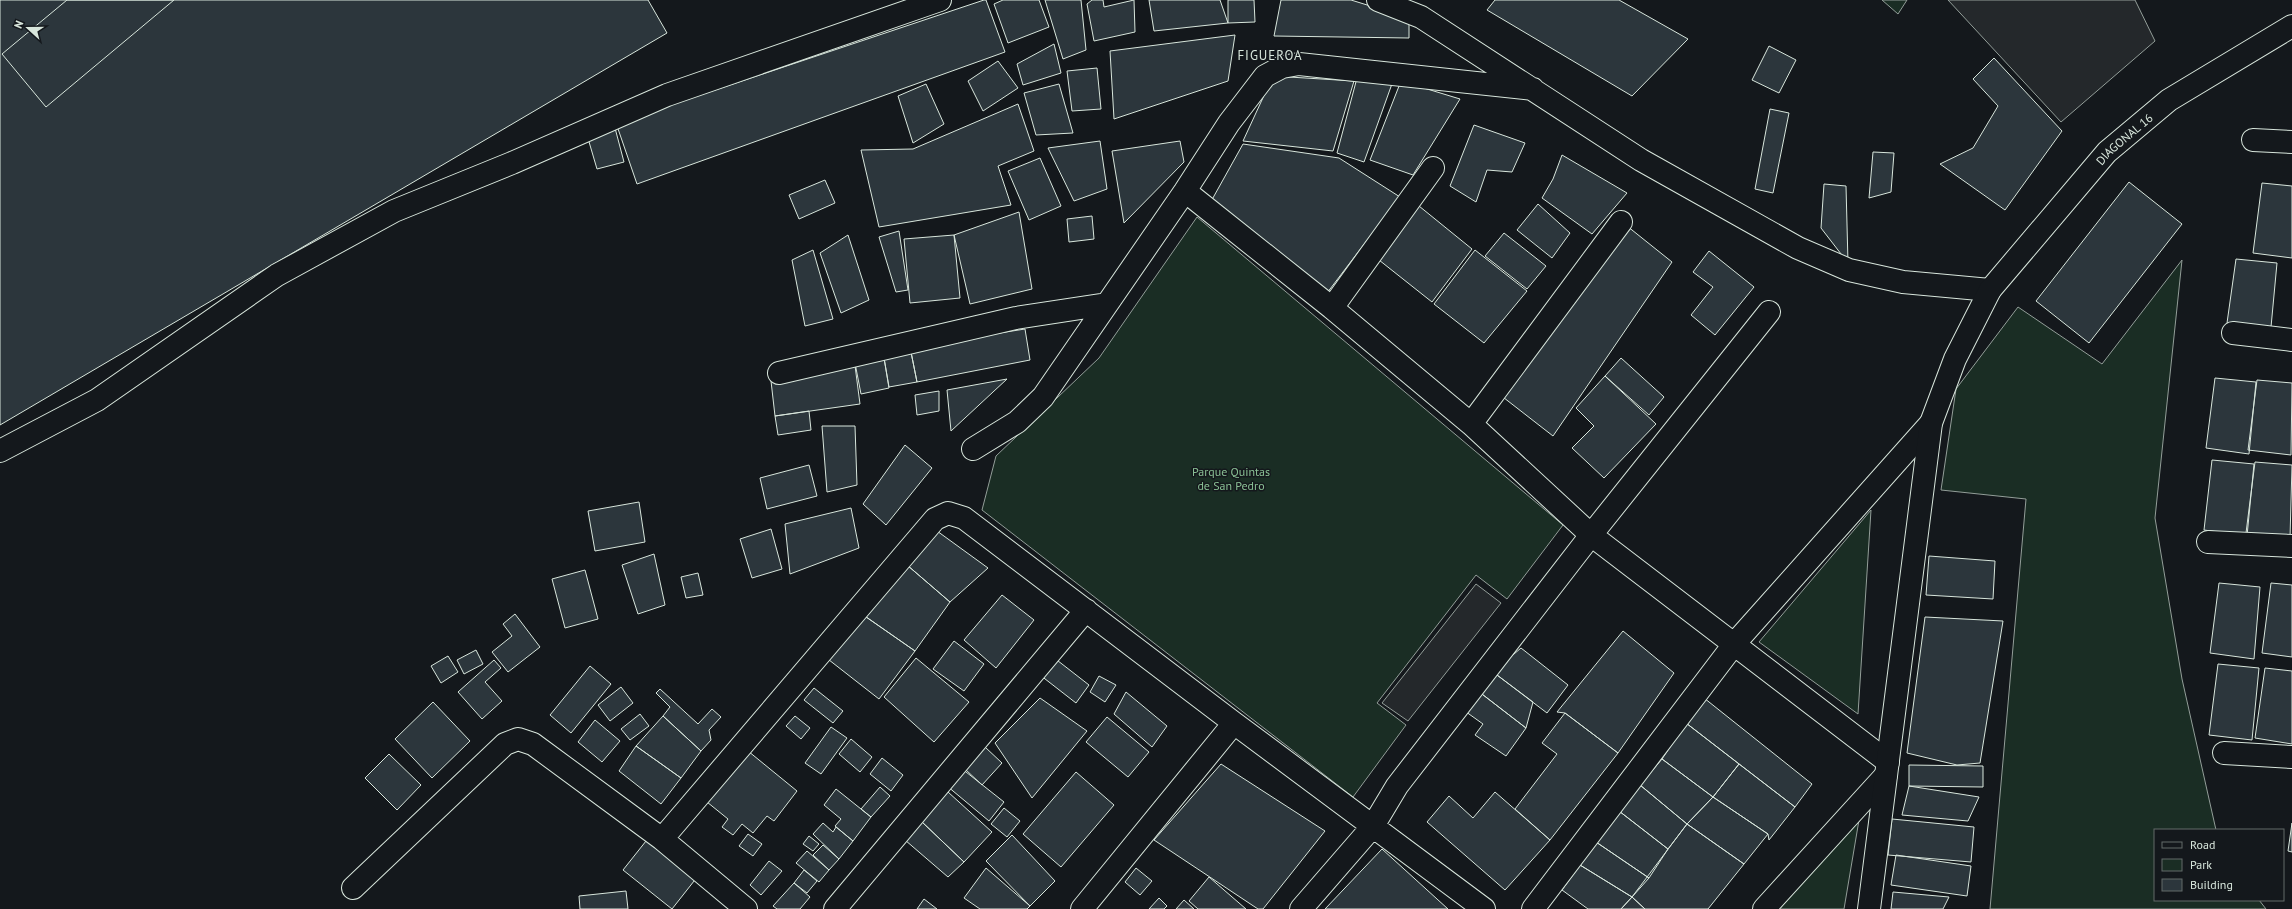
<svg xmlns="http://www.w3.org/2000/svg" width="2292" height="909" font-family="'PT Sans',sans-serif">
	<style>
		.green { fill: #1a2d24; stroke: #939e99 }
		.parking { fill: #24282b; stroke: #939e99 }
		.building { fill: #2c363c; stroke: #d8e6dc }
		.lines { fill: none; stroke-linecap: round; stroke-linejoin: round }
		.minor-casing { stroke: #d8e6dc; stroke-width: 24 }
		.tertiary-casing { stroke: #d8e6dc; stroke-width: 24 }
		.minor { stroke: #14181c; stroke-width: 22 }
		.tertiary { stroke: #14181c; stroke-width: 22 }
		.labels { text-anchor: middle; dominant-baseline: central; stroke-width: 3; stroke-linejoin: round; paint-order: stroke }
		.street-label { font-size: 12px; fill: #d8e6dc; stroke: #14181c }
		.park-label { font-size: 12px; fill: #8ac095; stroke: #14181c }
		.neighbourhood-label { font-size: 13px; letter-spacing: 1px; fill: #d8e6dc; stroke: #14181c }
	</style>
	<rect width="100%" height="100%" fill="#14181c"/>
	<path class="green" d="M1882,0H1907L1898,14Z
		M1197,217L1563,525L1507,599L1476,575L1377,703L1406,725L1353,797L982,510L996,456L1099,358Z
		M2182,260L2155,518L2182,679L2216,830H2155V900H2259L2266,909H1990L2026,499L1941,490L1956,389L2018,307L2102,364Z
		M1871,510L1858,714L1759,642Z
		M1859,820L1844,909H1779Z"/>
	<path class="parking" d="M1948,0H2135L2155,41L2061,122Z
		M1476,584L1501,603L1408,721L1382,703Z"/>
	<path class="building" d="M0,0H648L667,33L0,425Z
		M67,0H174L46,107L2,54Z
		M984,0H986L1005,52L637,184L616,123Z
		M1003,0H1039L1049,27L1008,43L994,4Z
		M1045,0H1081L1086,50L1063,59Z
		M1092,0H1103L1104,7L1134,0L1135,32L1094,41L1087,4Z
		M1149,0H1220L1228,23L1154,31Z
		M1228,0H1254L1255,22L1228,23Z
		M1281,0H1351L1409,18V38L1274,36Z
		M1495,0H1619L1688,39L1632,96L1487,10Z
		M1235,35L1228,81L1114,119L1110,51Z
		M1054,44L1061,73L1023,85L1017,64Z
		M1769,46L1796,60L1779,93L1752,80Z
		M1994,58L2062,131L2005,210L1940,164L1973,148L1998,106L1973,79Z
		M998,61L1018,88L983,111L968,81Z
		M1097,68L1101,109L1072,111L1067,71Z
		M1273,76L1354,81L1333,151L1243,141Z
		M1357,78L1393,81L1364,162L1337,153Z
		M1401,81L1460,99L1413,175L1370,160Z
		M926,84L944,124L913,143L898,96Z
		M1059,84L1073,133L1036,135L1024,93Z
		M1018,104L1034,151L998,166L1011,205L879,227L861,150L913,149Z
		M1770,109L1789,113L1773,193L1755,189Z
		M1474,125L1525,143L1512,172L1487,170L1476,202L1450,186Z
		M615,128L624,162L597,169L587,135Z
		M1100,141L1107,189L1074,201L1048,148Z
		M1180,141L1184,162L1124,223L1112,151Z
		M1243,144L1339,158L1400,197L1327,293L1209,205Z
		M1873,152L1894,153L1891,192L1869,198Z
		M1562,155L1627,193L1592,234L1542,198L1553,179Z
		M1040,158L1061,206L1029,220L1008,171Z
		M825,180L835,203L799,219L789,195Z
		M2129,182L2182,224L2089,343L2036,301Z
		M2262,183L2292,186V258L2253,253Z
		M1824,184L1846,186L1848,263L1821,228Z
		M1538,204L1570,233L1552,258L1517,230Z
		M1419,206L1472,249L1432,302L1379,260Z
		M1019,212L1032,289L970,304L954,235Z
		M1092,216L1094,239L1069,242L1067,219Z
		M1627,226L1672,262L1553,436L1499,394Z
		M899,231L908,290L896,292L879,237Z
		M1504,233L1546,266L1527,289L1485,256Z
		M848,235L869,300L841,313L820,253Z
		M954,235L960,298L910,303L904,239Z
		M813,250L833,319L805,326L792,260Z
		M1475,250L1527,291L1484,343L1434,304Z
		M1709,251L1754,287L1715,335L1691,315L1713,287L1693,272Z
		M2236,259L2277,263L2271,327L2227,323Z
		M1025,329L1030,360L917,382L910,347Z
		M910,347L917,382L889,387L883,352Z
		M883,352L889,388L861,394L854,358Z
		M854,358L860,404L775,416L771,381Z
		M1621,358L1664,397L1649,415L1605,376Z
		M1605,376L1656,424L1604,478L1572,448L1594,426L1576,408Z
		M2215,378L2256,382L2249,454L2206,448Z
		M1007,379L951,431L947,390Z
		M2257,380L2292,383L2291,455L2248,450Z
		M939,391V411L917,415L915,395Z
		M809,411L811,430L778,435L775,416Z
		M822,426H855L857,485L827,492Z
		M905,445L932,468L886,525L863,504Z
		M2212,460L2254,464L2247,536L2204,530Z
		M2255,462L2292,465L2290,538L2246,533Z
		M809,465L817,496L767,509L760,478Z
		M639,502L645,542L595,551L588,511Z
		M851,508L859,548L790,574L785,524Z
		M771,529L782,569L752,578L740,539Z
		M937,531L988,568L950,602L907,565Z
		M654,554L665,605L638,614L622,565Z
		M1929,556L1995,561L1993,599L1926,595Z
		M907,565L950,602L915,651L866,617Z
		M585,570L598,619L565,628L552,579Z
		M698,573L703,595L686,598L681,577Z
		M2219,583L2260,587L2254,659L2210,653Z
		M2271,583L2292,585V657L2262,653Z
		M1002,595L1034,620L996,668L964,640Z
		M515,614L540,647L508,672L492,652L512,636L503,624Z
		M862,614L915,651L879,699L824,656Z
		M1925,617L2003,621L1980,763L1957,765L1907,753Z
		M1623,631L1674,673L1618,753L1565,713L1557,712Z
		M954,641L984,664L964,691L933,669Z
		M1521,648L1568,685L1547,713L1493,672Z
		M476,650L483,664L464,674L457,660Z
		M448,656L458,672L441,683L431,666Z
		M1053,657L1089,685L1076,703L1040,675Z
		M916,658L969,702L934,742L884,697Z
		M494,660L501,668L485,682L502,701L482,719L458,692Z
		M2218,664L2259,668L2252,740L2209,735Z
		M590,666L611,684L571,733L550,715Z
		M2265,668L2292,671V744L2255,738Z
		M1493,672L1533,702L1526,728L1478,691Z
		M1099,676L1116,685L1105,702L1090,692Z
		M621,687L633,703L610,721L598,705Z
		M814,688L843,711L833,723L804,700Z
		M660,689L698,724L712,709L721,717L709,730L711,740L701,751L663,716L670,707L656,693Z
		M1478,691L1526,728L1506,756L1475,735L1483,724L1462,709Z
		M1126,692L1167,726L1152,747L1114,714Z
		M1040,698L1087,731L1032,798L995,743Z
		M1704,698L1812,784L1795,807L1686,723Z
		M433,702L470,741L432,778L395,739Z
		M1565,713L1618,753L1550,840L1515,809L1557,754L1542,743Z
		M640,714L649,726L630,740L621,729Z
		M663,716L701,751L681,778L636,746Z
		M795,716L810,728L801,739L786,726Z
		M1107,717L1149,752L1128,777L1086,742Z
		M595,720L620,741L602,762L578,742Z
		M1686,723L1739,764L1713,797L1662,759Z
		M831,727L847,738L821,774L805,763Z
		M851,739L872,757L860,772L839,754Z
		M636,746L681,778L661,804L619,771Z
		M985,747L1002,763L982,785L965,769Z
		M748,751L797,791L774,821L767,816L753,833L742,824L733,835L722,827L728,819L707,802Z
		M389,754L421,785L397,810L365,778Z
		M882,758L903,775L891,791L870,774Z
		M1662,759L1713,797L1687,824L1640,785Z
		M1221,764L1325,831L1263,909H1258L1154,840Z
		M1739,764L1795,807L1769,840L1768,834L1713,797Z
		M1909,765L1983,766V787L1909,786Z
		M961,768L1004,802L989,821L947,786Z
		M1076,772L1114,805L1061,867L1023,834Z
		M1640,785L1687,824L1668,849L1619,811Z
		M1909,786L1979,797L1968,821L1902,815Z
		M880,787L890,796L871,817L861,809Z
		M836,789L871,817L853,841L835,826L841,819L824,805Z
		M948,792L992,832L964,862L921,821Z
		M1495,792L1550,840L1505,890L1427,822L1449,796L1473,818Z
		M1713,797L1768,834L1744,864L1687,824Z
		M1004,808L1020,821L1007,837L991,824Z
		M1619,811L1668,849L1649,878L1596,842Z
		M1892,819L1974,827L1971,862L1888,855Z
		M921,821L964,862L948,877L905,840Z
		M823,823L833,832L836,827L853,841L839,859L813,834Z
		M2292,823V852L2288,851Z
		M1687,824L1744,864L1708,909H1645L1632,897Z
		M748,834L762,844L753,856L739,846Z
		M1012,835L1055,881L1030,906L986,861Z
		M650,836L698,876L672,909L623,870Z
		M809,836L819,844L813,851L803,844Z
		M1596,842L1649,878L1632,897L1580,865Z
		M823,845L839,859L829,870L813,855Z
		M1382,849L1448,909H1325Z
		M807,851L829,870L819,882L796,863Z
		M1896,855L1971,866L1967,896L1891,885Z
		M769,861L782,871L761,895L750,885Z
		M1580,865L1632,897L1621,909H1588L1562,890Z
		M986,868L1030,906L1027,909H980L964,898Z
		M1136,868L1152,881L1140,895L1125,882Z
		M804,870L817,881L807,893L794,883Z
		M1209,877L1246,909H1198L1189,901Z
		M794,883L810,897L800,909H777L773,906Z
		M626,891L628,909H580L579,896Z
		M1893,892L1949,897L1943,909H1891Z
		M1632,897L1645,909H1621Z
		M1159,898L1167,906L1164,909H1149Z
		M924,899L937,909H917Z
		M1184,900L1194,909H1176Z"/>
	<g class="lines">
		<g class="minor-casing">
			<path id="minor" d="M1378,0L1421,17L1641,160L1798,248L1849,270L1903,282L1990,290
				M2253,140L2292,142
				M1185,191L1332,308L1471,424L1591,535L1888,762
				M1332,308L1433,168
				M2233,333L2292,340
				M779,373L1016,318L1107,304
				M1471,424L1621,222
				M973,449L1017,422L1043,397L1185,191L1229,123L1265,76L1282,67L1299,64L1533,89
				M0,451L97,400L277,275L394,211L512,163L667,95L940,0
				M2208,542L2292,546
				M2224,753L2292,757
				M662,839L935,519L948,513L964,518L1234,723L1484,909
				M353,888L505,744L518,739L533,744L662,839L746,909
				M835,909L1086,610
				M1082,909L1234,723
				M1301,909L1373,826L1397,786L1591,535L1769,312
				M1533,909L1735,643L1931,423
				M1764,909L1886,775"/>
		</g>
		<g class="tertiary-casing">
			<g id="tertiary">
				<path id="s1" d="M1869,909L1931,423L1955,359L1990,290L2107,152L2169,100L2292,26"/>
			</g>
		</g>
		<use href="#minor" class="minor"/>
		<use href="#tertiary" class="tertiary"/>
	</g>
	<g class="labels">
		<g class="street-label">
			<text stroke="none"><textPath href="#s1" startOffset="838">DIAGONAL 16</textPath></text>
		</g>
		<g class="park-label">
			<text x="1231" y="471">Parque Quintas<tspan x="1231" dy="14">de San Pedro</tspan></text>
		</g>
		<g class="neighbourhood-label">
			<text x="1270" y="55">FIGUEROA</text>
		</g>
	</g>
	<rect x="2154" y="829" width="130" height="72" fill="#14181c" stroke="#626a69"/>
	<rect x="2162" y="842" width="20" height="6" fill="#14181c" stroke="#626a69"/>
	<text x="2190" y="849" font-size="12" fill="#d8e6dc">Road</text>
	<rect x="2162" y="859" width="20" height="12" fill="#1a2d24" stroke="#626a69"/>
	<text x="2190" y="869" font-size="12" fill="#d8e6dc">Park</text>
	<rect x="2162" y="879" width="20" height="12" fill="#2c363c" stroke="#626a69"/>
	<text x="2190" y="889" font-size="12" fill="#d8e6dc">Building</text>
	<g transform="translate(28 28) rotate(291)" stroke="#14181c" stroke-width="3" paint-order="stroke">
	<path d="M0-3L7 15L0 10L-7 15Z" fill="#d8e6dc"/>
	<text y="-6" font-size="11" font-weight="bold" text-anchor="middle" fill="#d8e6dc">N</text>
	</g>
</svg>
